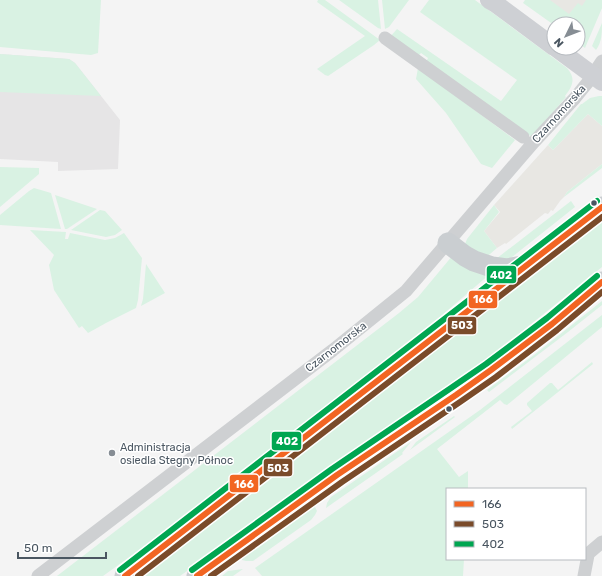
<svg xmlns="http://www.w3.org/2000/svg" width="602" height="576" font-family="Rubik,sans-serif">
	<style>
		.commercial { fill: #e8e7e3 }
		.education { fill: #e6e5e6 }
		.green { fill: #d9f2e3 }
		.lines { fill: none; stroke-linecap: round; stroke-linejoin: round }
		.street { stroke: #ced0d2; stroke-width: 13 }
		.secondary { stroke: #ced0d4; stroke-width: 18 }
		.primary { stroke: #caced1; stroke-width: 21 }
		.bus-1-casing { stroke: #fff; stroke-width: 9 }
		.bus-2-casing { stroke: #fff; stroke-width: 9 }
		.bus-3-casing { stroke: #fff; stroke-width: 9 }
		.bus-1 { stroke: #f26522; stroke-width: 6 }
		.bus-2 { stroke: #7a4b2a; stroke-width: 6 }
		.bus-3 { stroke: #00a651; stroke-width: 6 }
		.bus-dot { fill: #4a5661; stroke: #fff; stroke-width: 1.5 }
		.poi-dot { fill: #868d94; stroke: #fff; stroke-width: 1.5 }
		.labels { text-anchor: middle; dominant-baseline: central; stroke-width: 3; stroke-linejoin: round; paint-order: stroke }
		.street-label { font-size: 11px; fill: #4a5661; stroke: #fff }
		.poi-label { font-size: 11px; fill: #4a5661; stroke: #fff; text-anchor: start }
		.line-badge { stroke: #fff; stroke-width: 1.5 }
		.badge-label { font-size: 11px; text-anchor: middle; font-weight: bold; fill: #fff }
	</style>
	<rect width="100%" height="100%" fill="#f4f4f4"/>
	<path class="commercial" d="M540,0H602V8L578,24Z
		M588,114L602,126V164L567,192L564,197L560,201L553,211L551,210L548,214L545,213L506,244L505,243L497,248L484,231L500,212L494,205L548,145L553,150Z"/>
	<path class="education" d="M0,54L69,59L75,63L120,120L118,169L58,171V162L0,159Z"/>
	<path class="green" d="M0,0H101L98,53L91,55L0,47Z
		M318,0H325L380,40L374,45L328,76L325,75L317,69L365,36L317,2Z
		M339,0H378L381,29L378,28Z
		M382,0H409L389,27L385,29Z
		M429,0H475L567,68C576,78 573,86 565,96L566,97L532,137L426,62L428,58L421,53L418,56L390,37L397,29L501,101L517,80L420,12Z
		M525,0H550L569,14L578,3L582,6L586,0H602V8L585,48L578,43V24H554V25L523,3Z
		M602,23C602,33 602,42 596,50L592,46Z
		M0,54L69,59L75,63L101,96L0,92Z
		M418,68L515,140L492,168L481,164L446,113L416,79Z
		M599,96H602V126L588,114L553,150L548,145L581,104H582L590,98Z
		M602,164V168L564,197L567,192Z
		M0,167L39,168V174L0,207Z
		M34,188L51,193L61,229L0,225V215L29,191Z
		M55,195L97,209L67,229H65Z
		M571,201L575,207L507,261L492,262Z
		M494,205L499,212L484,231L497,248L483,260L465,244L467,239Z
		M100,210L105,211L122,230L115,235L106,237L71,230Z
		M602,222V267L490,357L408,416L356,451L180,576H142Z
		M30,230L66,232L65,239H68L70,233L105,240L115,238L124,233L142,258L138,300L136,308L106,323L88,333L82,326L79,328L54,290L49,265L54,255Z
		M453,255L490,274L441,316L286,438L142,548L103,576H57L399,313L418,297Z
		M146,264L165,293L141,306L143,299Z
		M602,301V305L568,332L489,392L487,390L534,355Z
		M602,315V327L507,405L504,404L500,400L437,449L459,477L468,471V489H447V559H464L463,576H262L255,568L480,410L525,375Z
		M592,362L593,364L512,429L511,427L532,411L527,405V403L550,383H552L558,390Z
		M454,416L455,417L410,450L416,442Z
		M411,442L402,453L403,454L326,508L327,503L331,497Z
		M312,507H315L317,511L315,515L311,520L253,561H246L242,560V557Z
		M243,569L233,576H222L228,571Z"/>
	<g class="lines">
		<path class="street" d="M385,38L523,137
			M38,576L333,350L406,291L533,143L575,98L588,82L602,61
			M584,576L588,555L589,553L602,542"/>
		<path class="secondary" d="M489,0L496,4L554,47
			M556,48L602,82"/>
		<path class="primary" d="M448,243L465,256L474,261L492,267L507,269L527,265
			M125,576L602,207
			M197,576L337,475L456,395L491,370L552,324L602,282"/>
		<g class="bus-1-casing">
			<path id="bus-1" d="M125,576L602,207
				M197,576L337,475L456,395L491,370L552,324L602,282"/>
		</g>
		<g class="bus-2-casing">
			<path id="bus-2" d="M138,576L602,217
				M211,576L342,482L460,402L496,377L557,330L602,292"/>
		</g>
		<g class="bus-3-casing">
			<path id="bus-3" d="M120,570L597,201
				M192,570L332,469L451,388L486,364L547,318L597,276"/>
		</g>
		<use href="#bus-1" class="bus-1"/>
		<use href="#bus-2" class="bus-2"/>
		<use href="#bus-3" class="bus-3"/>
	</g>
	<g class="bus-dot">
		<circle cx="594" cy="203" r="3.5"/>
		<circle cx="449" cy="409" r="3.5"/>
	</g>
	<circle class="poi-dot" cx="112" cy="453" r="4"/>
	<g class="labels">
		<g class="street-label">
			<text transform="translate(559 114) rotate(-48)">Czarnomorska</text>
			<text transform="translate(336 347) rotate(-38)">Czarnomorska</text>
		</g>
		<g class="poi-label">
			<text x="120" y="447">Administracja<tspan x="120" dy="13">osiedla Stegny Północ</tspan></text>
		</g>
	</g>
	<g class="line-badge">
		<rect x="486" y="265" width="31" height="19" rx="4" fill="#00a651"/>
		<rect x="468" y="290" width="30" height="19" rx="4" fill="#f26522"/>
		<rect x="447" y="316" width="30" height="19" rx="4" fill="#7a4b2a"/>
		<rect x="271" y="431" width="31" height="20" rx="4" fill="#00a651"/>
		<rect x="263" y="458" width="30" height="19" rx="4" fill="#7a4b2a"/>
		<rect x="229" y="474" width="30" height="19" rx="4" fill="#f26522"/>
	</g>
	<g class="badge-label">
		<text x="501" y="279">402</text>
		<text x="483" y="303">166</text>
		<text x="462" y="329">503</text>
		<text x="287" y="445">402</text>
		<text x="278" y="472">503</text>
		<text x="244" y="488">166</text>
	</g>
	<rect x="446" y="488" width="140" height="72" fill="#ffffff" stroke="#b7bbc0"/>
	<rect x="454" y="501" width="20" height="6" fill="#f26522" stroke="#b7bbc0"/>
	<text x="482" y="508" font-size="12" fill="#4a5661">166</text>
	<rect x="454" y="521" width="20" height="6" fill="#7a4b2a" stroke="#b7bbc0"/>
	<text x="482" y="528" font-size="12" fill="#4a5661">503</text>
	<rect x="454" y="541" width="20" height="6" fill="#00a651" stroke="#b7bbc0"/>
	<text x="482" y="548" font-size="12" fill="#4a5661">402</text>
	<g transform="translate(566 36) rotate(227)"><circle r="19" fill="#ffffff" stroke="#b7bbc0"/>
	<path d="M0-3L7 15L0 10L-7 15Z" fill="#868d94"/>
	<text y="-6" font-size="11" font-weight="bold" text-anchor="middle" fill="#4a5661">N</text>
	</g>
	<path d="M18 552v6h88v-6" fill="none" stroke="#4a5661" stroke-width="2"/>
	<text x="24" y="552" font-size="12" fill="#4a5661" stroke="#ffffff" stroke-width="3" paint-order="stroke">50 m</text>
</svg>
